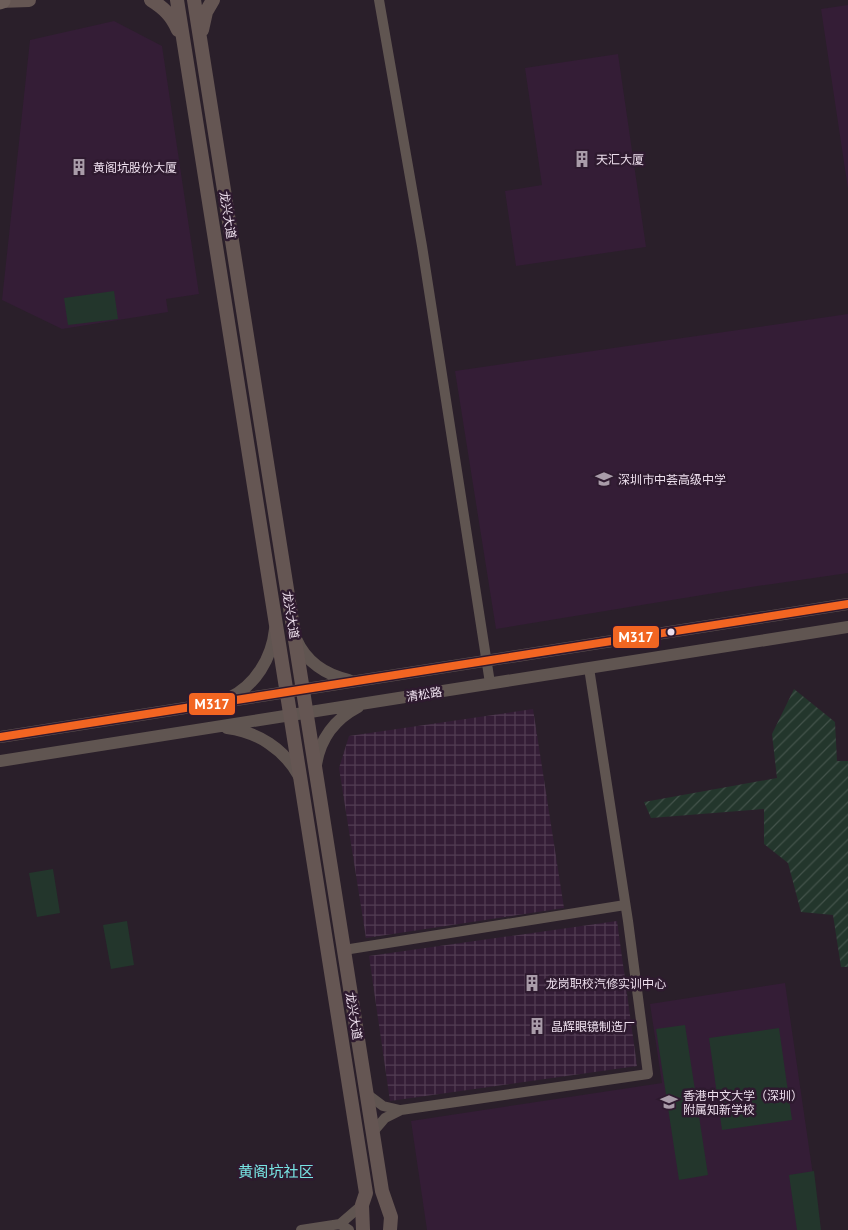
<svg xmlns="http://www.w3.org/2000/svg" width="848" height="1230" font-family="'PT Sans','Noto Sans SC',sans-serif">
	<style>
		.built { fill: #341d36 }
		.industrial { fill: url(#industrial-grid) }
		.park { fill: #23362c }
		.garden { fill: url(#garden-furrows) }
		.lines { fill: none; stroke-linecap: round; stroke-linejoin: round }
		.minor { stroke: #605551; stroke-width: 10 }
		.tertiary { stroke: #605551; stroke-width: 12 }
		.secondary { stroke: #655653; stroke-width: 14 }
		.primary { stroke: #6d5e5a; stroke-width: 15 }
		.bus-1-casing { stroke: #2e1a2f; stroke-width: 11 }
		.bus-1 { stroke: #f26522; stroke-width: 8 }
		.bus-dot { fill: #eddfed; stroke: #2e1a2f; stroke-width: 2 }
		.labels { text-anchor: middle; dominant-baseline: central; stroke-width: 5; stroke-linejoin: round; paint-order: stroke }
		.poi-label { font-size: 12px; fill: #eddfed; stroke: #2e1a2f; text-anchor: start }
		.street-label { font-size: 12px; fill: #eddfed; stroke: #2e1a2f }
		.quarter-label { font-size: 15px; fill: #78e4e4; stroke: #2e1a2f }
		.line-badge { stroke: #2e1a2f; stroke-width: 2 }
		.badge-label { font-size: 14px; text-anchor: middle; font-weight: bold; fill: #fff }
	</style>
	<defs>
		<pattern id="industrial-grid" width="8" height="8" patternUnits="userSpaceOnUse" patternTransform="scale(1.25)"><rect width="8" height="8" fill="#341d36"/><path d="M0 4h8M4 0v8" fill="none" stroke="#523d53"/></pattern>
		<pattern id="garden-furrows" width="10" height="10" patternUnits="userSpaceOnUse" patternTransform="scale(1.25)"><rect width="10" height="10" fill="#23362c"/><path d="M-1 1l2-2M0 10L10 0M9 11l2-2" fill="none" stroke="#43534b"/></pattern>
	</defs>
	<rect width="100%" height="100%" fill="#2a1f2a"/>
	<path class="built" d="M848,5V189L821,9Z
		M114,21L162,46L199,294L166,299L168,312L62,329L2,300L30,40Z
		M618,54L646,247L516,266L505,191L542,185L525,68Z
		M848,314V573L751,587L496,629L455,371Z
		M785,983L821,1230H427L411,1121L662,1083L650,1004Z"/>
	<path class="industrial" d="M533,709L564,908L366,938L339,768L349,736Z
		M617,921L637,1066L390,1101L369,956Z"/>
	<path class="park" d="M114,291L118,319L68,325L64,298Z
		M53,869L60,913L37,917L29,873Z
		M127,921L134,965L111,969L103,925Z
		M685,1025L708,1175L679,1180L656,1029Z
		M779,1028L792,1120L722,1130L709,1038Z
		M814,1171L821,1230H797L789,1175Z"/>
	<path class="garden" d="M794,689L835,722L837,761H848V967H841L833,915L801,912L788,863L764,844V809L651,818L644,802L777,778L772,734Z"/>
	<g class="lines">
		<path class="minor" d="M379,0L422,246L490,683
			M344,950L625,905
			M367,1094L383,1106L400,1110
			M373,1132L385,1118L401,1110L648,1074L628,921L589,668
			M301,1230L340,1224
			M349,1230L340,1224L362,1205"/>
		<path class="tertiary" d="M296,639C306,662 326,675 349,680
			M229,698C255,686 272,658 275,629
			M227,728C258,732 284,749 299,776
			M0,737L848,604
			M0,761L848,627
			M316,765C320,739 335,719 358,707"/>
		<path class="secondary" d="M151,0C164,8 172,16 178,30
			M177,0L366,1193L362,1205L363,1230
			M194,0L382,1191L391,1217L390,1230
			M0,1L29,0
			M202,30L206,12L213,0"/>
		<path class="primary" d="M0,2L3,1"/>
		<g class="bus-1-casing">
			<path id="bus-1" d="M0,737L848,604"/>
		</g>
		<use href="#bus-1" class="bus-1"/>
	</g>
	<defs>
		<g id="building-bare" transform="scale(1.35)"><path d="M-4-6H4V6H1V3H-1V6H-4ZM-2.5-4.3h1.7v1.8h-1.7ZM.8-4.3h1.7v1.8H.8ZM-2.5-1h1.7V.8h-1.7ZM.8-1h1.7V.8H.8Z" fill="#a99ca9" stroke="#2e1a2f" stroke-width="2.5" paint-order="stroke"/></g>
		<g id="school-bare" transform="scale(1.35)"><path d="M0-5L7-2L0 1L-7-2ZM-4 1L0 2.5L4 1V4Q0 6-4 4Z" fill="#a99ca9" stroke="#2e1a2f" stroke-width="2.5" paint-order="stroke"/></g>
	</defs>
	<g fill-rule="evenodd">
		<use href="#building-bare" x="582" y="159"/>
		<use href="#building-bare" x="79" y="167"/>
		<use href="#school-bare" x="604" y="479"/>
		<use href="#building-bare" x="532" y="983"/>
		<use href="#building-bare" x="537" y="1026"/>
		<use href="#school-bare" x="669" y="1102"/>
	</g>
	<circle class="bus-dot" cx="671" cy="632" r="4.5"/>
	<g class="labels">
		<g class="poi-label">
			<text x="596" y="159">天汇大厦</text>
			<text x="93" y="167">黄阁坑股份大厦</text>
			<text x="618" y="479">深圳市中荟高级中学</text>
			<text x="546" y="983">龙岗职校汽修实训中心</text>
			<text x="551" y="1026">晶辉眼镜制造厂</text>
			<text x="683" y="1095">香港中文大学（深圳）<tspan x="683" dy="14">附属知新学校</tspan></text>
		</g>
		<g class="street-label">
			<text transform="translate(228 215) rotate(81)">龙兴大道</text>
			<text transform="translate(291 615) rotate(81)">龙兴大道</text>
			<text transform="translate(424 694) rotate(-9)">清松路</text>
			<text transform="translate(354 1016) rotate(81)">龙兴大道</text>
		</g>
		<g class="quarter-label">
			<text x="276" y="1171">黄阁坑社区</text>
		</g>
	</g>
	<g class="line-badge">
		<rect x="612" y="625" width="48" height="24" rx="5" fill="#f26522"/>
		<rect x="188" y="692" width="48" height="24" rx="5" fill="#f26522"/>
	</g>
	<g class="badge-label">
		<text x="636" y="642">M317</text>
		<text x="212" y="709">M317</text>
	</g>
</svg>
